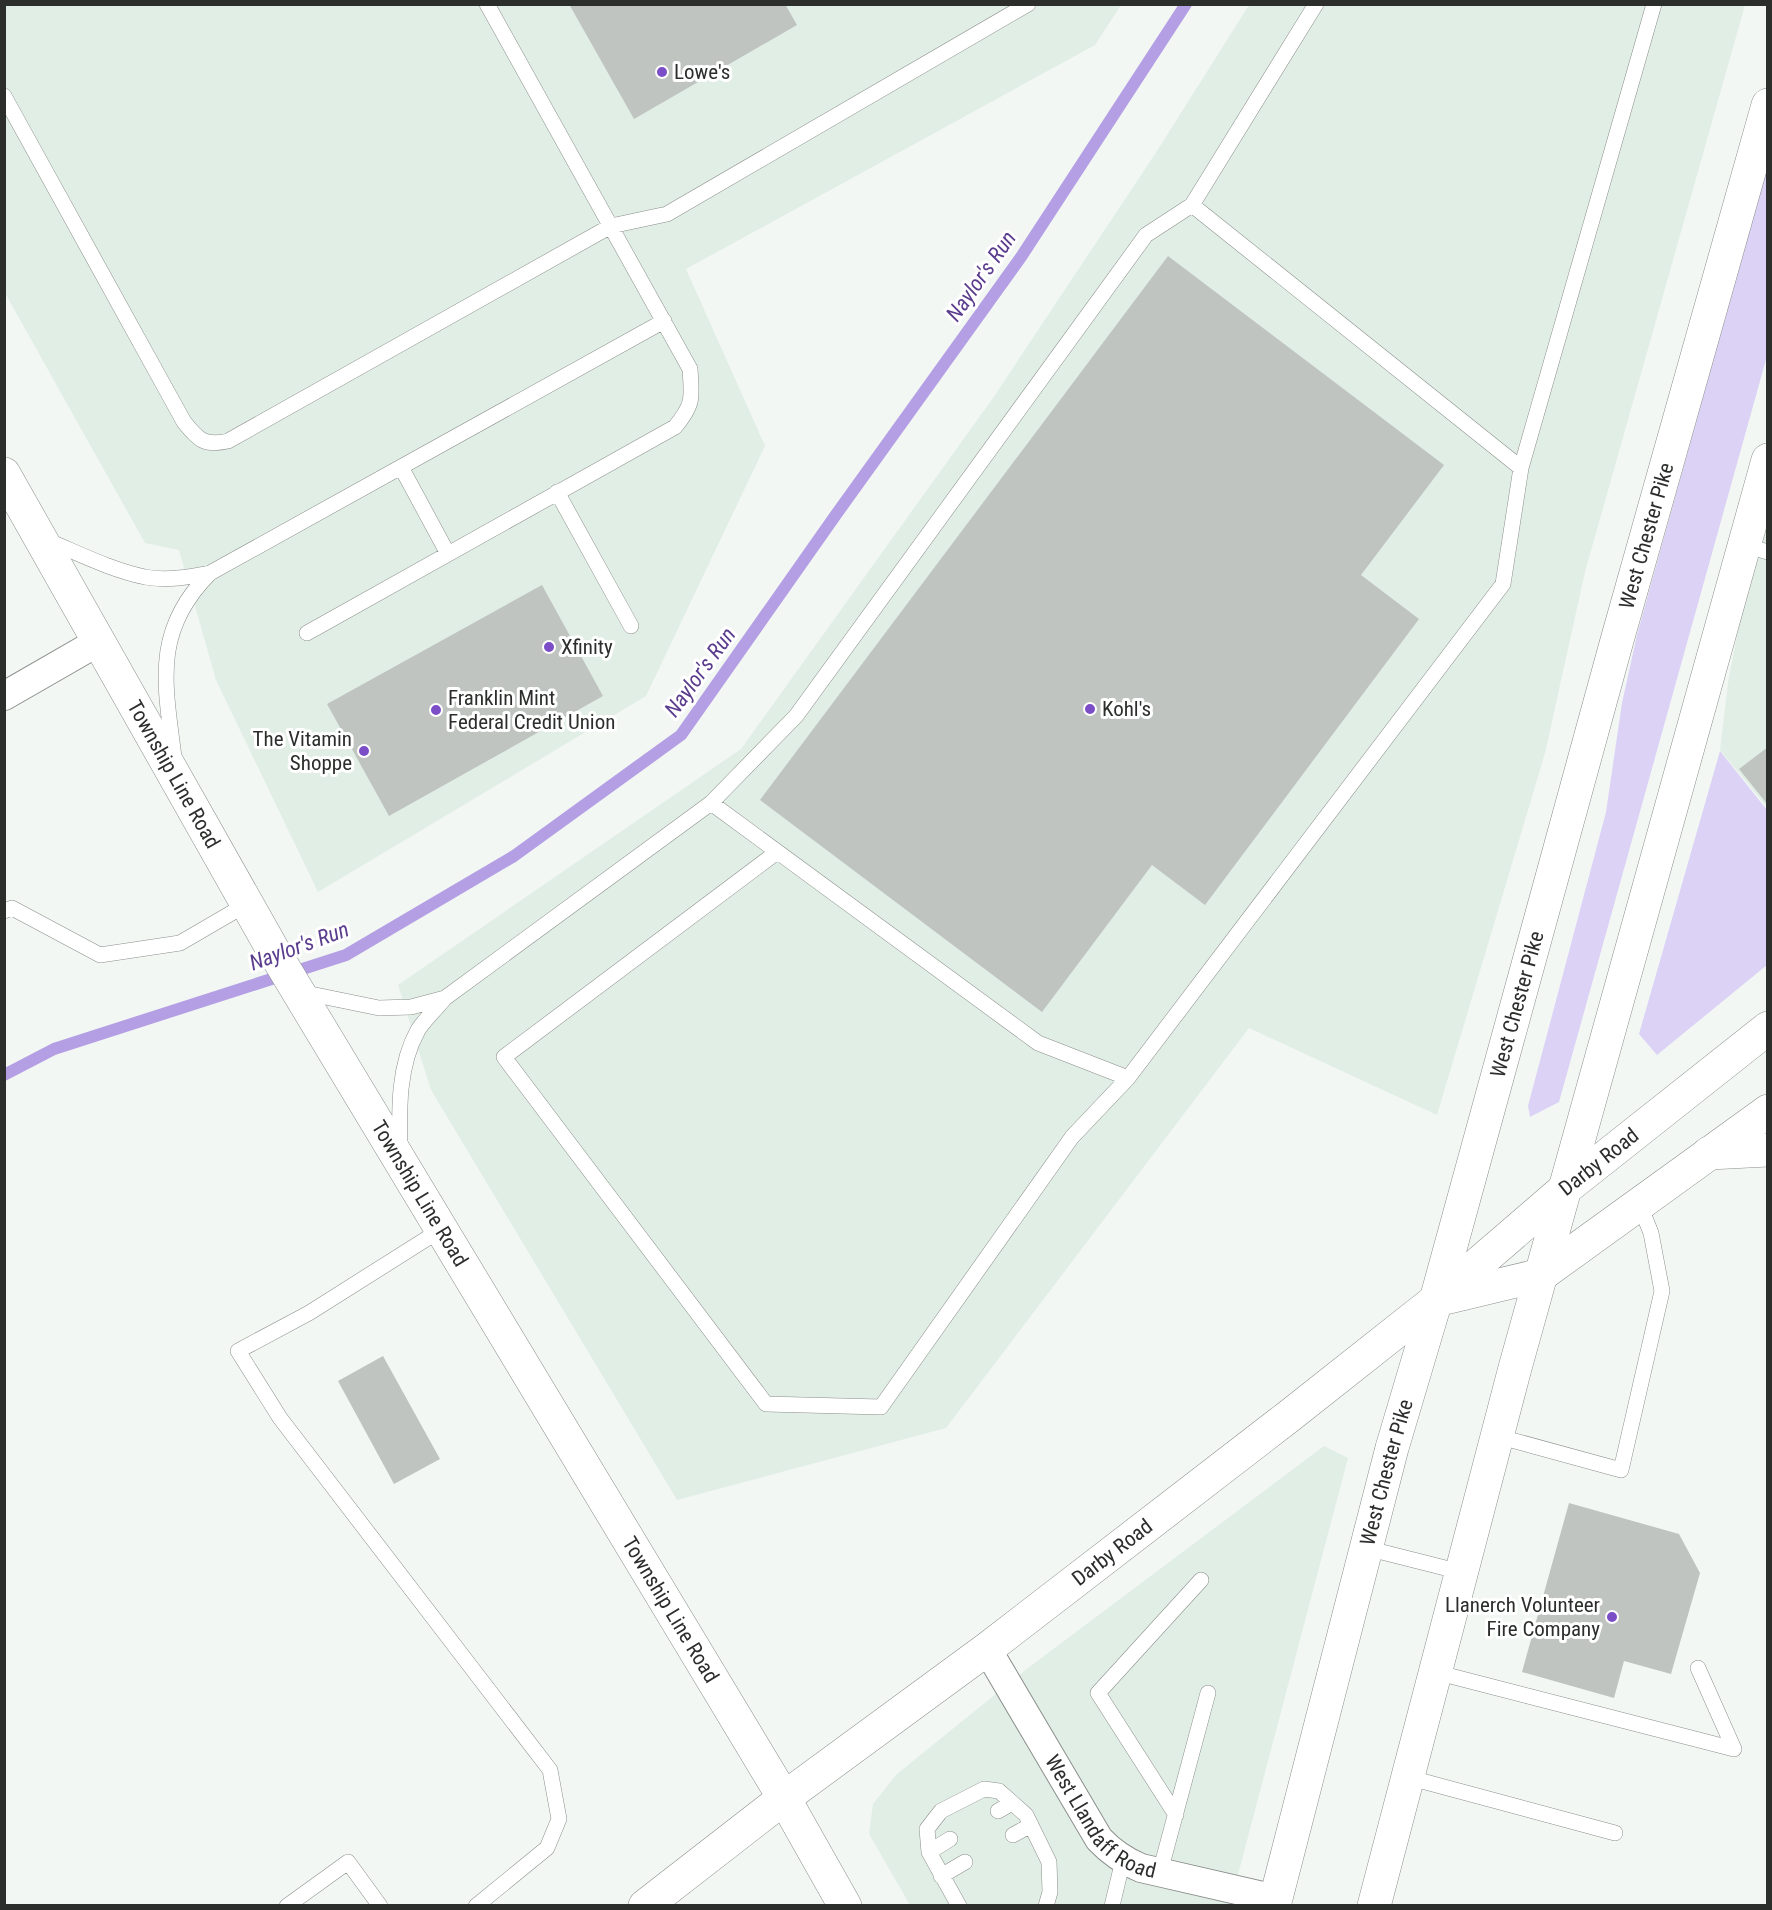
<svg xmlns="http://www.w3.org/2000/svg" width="1772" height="1910" font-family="'Roboto Condensed',sans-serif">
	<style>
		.built { fill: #e1eee5 }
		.green { fill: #dcd2f6 }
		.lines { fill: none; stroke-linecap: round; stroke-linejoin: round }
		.stream { stroke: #b49fe4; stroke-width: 12 }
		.building { fill: #bfc4c1 }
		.lane-casing { stroke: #8b8f8c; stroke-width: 16 }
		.street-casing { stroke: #8b8f8c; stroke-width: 30 }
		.primary-casing { stroke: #8b8f8c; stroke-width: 34 }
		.highway-casing { stroke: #8b8f8c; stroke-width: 34 }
		.lane { stroke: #fff; stroke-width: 15 }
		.street { stroke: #fff; stroke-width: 28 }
		.primary { stroke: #fff; stroke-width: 33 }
		.highway { stroke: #fff; stroke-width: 33 }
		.poi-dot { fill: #7b4dc6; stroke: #fff; stroke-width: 2 }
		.labels { text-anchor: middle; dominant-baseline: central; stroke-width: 6; stroke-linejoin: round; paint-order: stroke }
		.poi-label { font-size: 21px; fill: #2c2e2c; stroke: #fff; text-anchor: start }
		.street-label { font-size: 21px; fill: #2c2e2c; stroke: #fff }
		.water-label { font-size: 22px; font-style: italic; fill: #5b3d8e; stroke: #fff }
	</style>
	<rect width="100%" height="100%" fill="#f2f7f4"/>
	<path class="built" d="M4,5H1121L1095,45L686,269L765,446L646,696L318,892L216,680L179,550L145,543L5,293Z
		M1249,5H1745L1585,572L1545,753L1437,1115L1249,1028L946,1428L677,1500L431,1090L398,985L741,749L993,398L1157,151Z
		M1767,528V807L1720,750L1728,683L1740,619Z
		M1324,1446L1348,1458L1230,1905H910L869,1834L873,1804L897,1774L1028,1668Z"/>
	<path class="green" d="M1767,166V356L1559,1102L1530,1117L1528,1106L1606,812L1622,703L1637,635Z
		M1720,751L1767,810V965L1657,1055L1639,1034Z"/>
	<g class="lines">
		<path class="stream" d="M4,1075L54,1049L346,955L514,856L681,735L835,516L1021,257L1186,4"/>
	</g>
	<path class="building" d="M569,4H785L797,25L634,119Z
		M1168,256L1444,465L1361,575L1419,619L1205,905L1152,865L1042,1012L760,800Z
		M542,585L603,696L389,816L327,704Z
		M1768,747V805L1739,769Z
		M383,1356L440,1459L394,1484L338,1381Z
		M1569,1503L1679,1534L1700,1573L1671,1674L1624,1661L1614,1698L1522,1672Z"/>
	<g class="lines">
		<g class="lane-casing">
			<path id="lane" d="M4,96L184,422C199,441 205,446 228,441L611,226L667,214L1028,4
				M1192,205L1521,468
				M401,467L448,554
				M557,492L631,626
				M46,540C78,553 111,570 145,577C167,581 189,577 210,573
				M1743,545L1768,552
				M307,633L675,427C694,404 692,398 690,369L487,4
				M174,757C165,684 152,631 210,573L664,321
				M711,803L1038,1043L1128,1078
				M777,852L504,1057L766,1404L881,1407L1072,1137L1128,1078L1503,584L1521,468L1654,4
				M4,911L12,908L100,955L180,943L247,904
				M301,992L379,1008L411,1007L445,998
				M400,1149C399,1109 398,1066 418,1030C425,1019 437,1008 445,998L711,803L796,716L1146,235L1192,205L1316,4
				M442,1229L309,1313L238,1351L280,1418L550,1770L559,1819L547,1848L476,1906
				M1497,1436L1621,1470L1662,1291L1651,1233L1639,1203
				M1366,1548L1461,1572
				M1435,1672L1734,1749L1698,1668
				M1407,1777L1615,1833
				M998,1811L1012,1803
				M1176,1815L1098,1693L1201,1580
				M1013,1835L1031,1825
				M929,1852L950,1839
				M1160,1872L1208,1693
				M941,1876L965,1862
				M287,1906L348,1862L380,1906
				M959,1906L929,1852L927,1829L941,1811L984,1789L999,1791L1026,1815L1049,1862L1050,1892L1046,1906
				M1112,1906L1123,1860"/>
		</g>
		<g class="street-casing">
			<g id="street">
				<path d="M4,696L98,642"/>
				<path id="s1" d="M987,1649L1099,1839C1112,1853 1124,1861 1141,1868L1276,1899"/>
			</g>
		</g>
		<g class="primary-casing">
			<g id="primary">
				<path d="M1709,1153L1768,1150"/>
				<path d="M1441,1299L1541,1275L1768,1111"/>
				<path id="s2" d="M645,1906L784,1798L987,1649L1288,1417L1436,1300L1566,1188L1768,1028"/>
			</g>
		</g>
		<g class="highway-casing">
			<g id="highway">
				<path id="s3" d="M4,474L273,950L784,1798L845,1906"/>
				<path id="s4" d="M1274,1906L1392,1448L1436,1300L1616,644L1768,105"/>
				<path d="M1374,1906L1515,1368L1768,460"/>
			</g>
		</g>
		<use href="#lane" class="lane"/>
		<use href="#street" class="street"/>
		<use href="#primary" class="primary"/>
		<use href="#highway" class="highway"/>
	</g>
	<g class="poi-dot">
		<circle cx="662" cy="72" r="6"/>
		<circle cx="549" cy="647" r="6"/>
		<circle cx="1090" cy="709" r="6"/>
		<circle cx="436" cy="710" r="6"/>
		<circle cx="364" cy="751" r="6"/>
		<circle cx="1612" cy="1617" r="6"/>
	</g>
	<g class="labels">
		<g class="poi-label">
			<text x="674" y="72">Lowe's</text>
			<text x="561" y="647">Xfinity</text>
			<text x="448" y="698">Franklin Mint<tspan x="448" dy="24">Federal Credit Union</tspan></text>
			<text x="1102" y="709">Kohl's</text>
			<text x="352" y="739" text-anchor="end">The Vitamin<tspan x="352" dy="24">Shoppe</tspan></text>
			<text x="1600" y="1605" text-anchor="end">Llanerch Volunteer<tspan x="1600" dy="24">Fire Company</tspan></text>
		</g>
		<g class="street-label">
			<text stroke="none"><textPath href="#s4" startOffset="1420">West Chester Pike</textPath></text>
			<text stroke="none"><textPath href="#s3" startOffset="345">Township Line Road</textPath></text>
			<text stroke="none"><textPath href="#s4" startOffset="934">West Chester Pike</textPath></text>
			<text stroke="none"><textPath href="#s2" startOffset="1210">Darby Road</textPath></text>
			<text stroke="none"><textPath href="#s3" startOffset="831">Township Line Road</textPath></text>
			<text stroke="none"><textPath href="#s4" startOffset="448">West Chester Pike</textPath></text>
			<text stroke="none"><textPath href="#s2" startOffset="586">Darby Road</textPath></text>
			<text stroke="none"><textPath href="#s3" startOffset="1317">Township Line Road</textPath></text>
			<text stroke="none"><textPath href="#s1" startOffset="206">West Llandaff Road</textPath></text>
		</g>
		<g class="water-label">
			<text transform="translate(981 276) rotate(-55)">Naylor's Run</text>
			<text transform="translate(700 672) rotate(-54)">Naylor's Run</text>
			<text transform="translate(299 946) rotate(-20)">Naylor's Run</text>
		</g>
	</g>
	<rect width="1772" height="1910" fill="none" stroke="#2c2e2c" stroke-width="12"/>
</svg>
